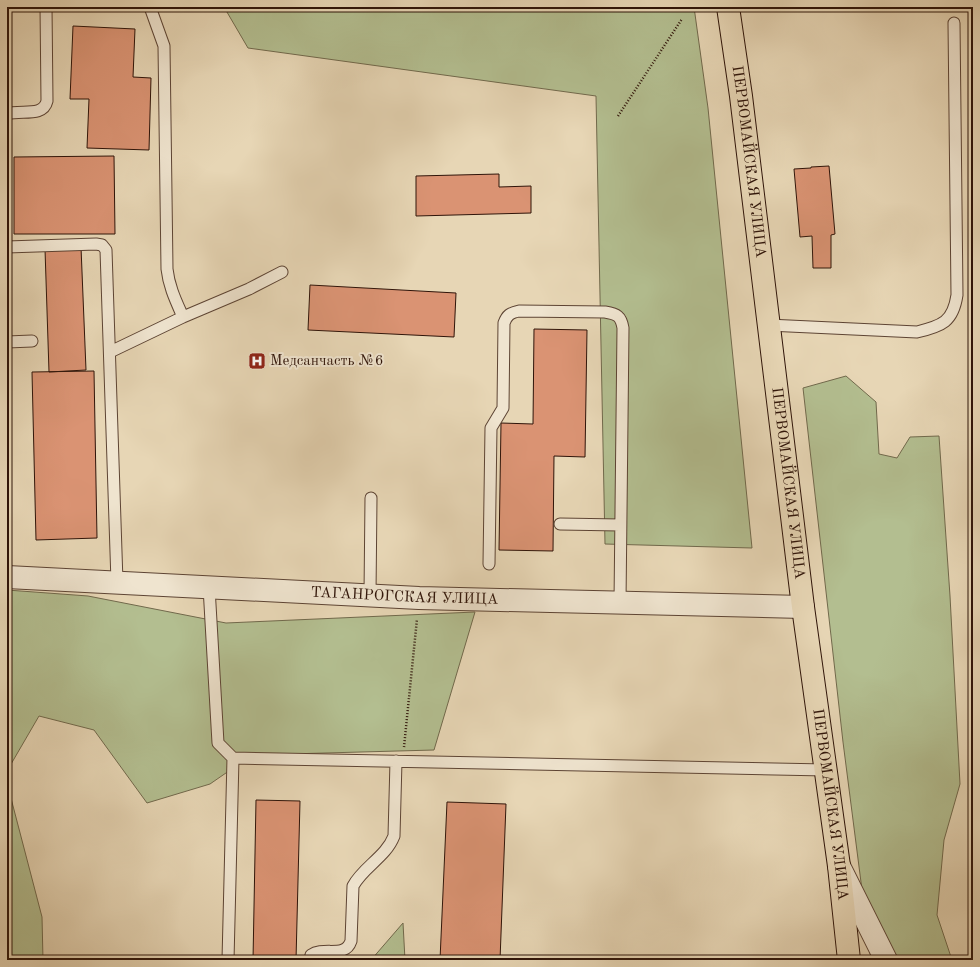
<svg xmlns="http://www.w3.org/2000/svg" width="980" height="967" font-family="'Old Standard TT',serif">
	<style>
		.green { fill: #b3be90; stroke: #71694c }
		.building { fill: #da9373; stroke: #2f1409 }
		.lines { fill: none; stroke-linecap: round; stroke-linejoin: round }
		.service-casing { stroke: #5d4434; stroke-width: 13 }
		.minor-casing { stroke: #5d4434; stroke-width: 24 }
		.primary-casing { stroke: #2f1409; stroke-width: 24 }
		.path { stroke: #2f1409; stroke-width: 2.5; stroke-dasharray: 1 2; stroke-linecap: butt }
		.service { stroke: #efe4cf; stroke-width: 11 }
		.minor { stroke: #efe4cf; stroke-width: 22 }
		.primary { stroke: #e7d6b5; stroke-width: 22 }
		.labels { text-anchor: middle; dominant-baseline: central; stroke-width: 4; stroke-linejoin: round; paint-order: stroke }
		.street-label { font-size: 15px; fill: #2f1409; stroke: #efe4cf }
		.poi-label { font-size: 15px; fill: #2f1409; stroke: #efe4cf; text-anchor: start }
	</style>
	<rect width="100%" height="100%" fill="#e7d6b5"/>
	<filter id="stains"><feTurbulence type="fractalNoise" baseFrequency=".005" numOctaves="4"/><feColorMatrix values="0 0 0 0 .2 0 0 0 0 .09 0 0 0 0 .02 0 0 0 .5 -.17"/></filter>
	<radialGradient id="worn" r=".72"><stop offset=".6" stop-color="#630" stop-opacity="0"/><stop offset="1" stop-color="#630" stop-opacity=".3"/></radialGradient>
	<path class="green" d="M224,7H694L708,108L752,548L605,544L596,96L248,48Z
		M846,376L876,402L879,454L897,458L910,437L939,436L950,596L960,784L944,840L937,915L952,960H871L843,742L803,388Z
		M7,590L88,596L226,623L475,612L434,750L252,755L210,784L147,803L94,730L39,716L7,771Z
		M7,783L42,917L43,960H7Z
		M403,923L405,960H371Z"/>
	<path class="building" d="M73,26L135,29L133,77L151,78L149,150L87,148L89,99H70Z
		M114,156L115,234H14V157Z
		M829,166L835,234L831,235V268H813L812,236L800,237L794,169L811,168V167Z
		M499,174V187L531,186V213L416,216V176Z
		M81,247L86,370L49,372L45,249Z
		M310,285L456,293L454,337L308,330Z
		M534,329L587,330L585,457L554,456L553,551L499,550L501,423L533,424Z
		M94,371L97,538L36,540L32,372Z
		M256,800L300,801L296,960H253Z
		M447,802L506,804L500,960H440Z"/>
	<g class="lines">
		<g class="service-casing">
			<path id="service" d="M150,7L164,46L167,269C169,287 176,301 183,317
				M7,114C20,109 43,118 47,101L46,7
				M7,247L96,244L102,245L106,250L117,582
				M768,325L917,332C942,326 953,322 957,295L954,23
				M7,342L32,341
				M110,352L183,317L249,289L282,272
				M560,524L620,525
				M489,564L491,428L503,408L504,323C507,315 510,313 519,311L605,312C617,314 621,316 623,328L620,603
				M209,587L218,743L233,758L228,960
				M370,595L371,498
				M233,758L826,770
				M310,960L311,955C324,946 345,959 351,941L353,886C363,867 386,857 394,836L396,761"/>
		</g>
		<g class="minor-casing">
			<g id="minor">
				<path id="s1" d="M7,577L419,598L803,607"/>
				<path d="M839,866L886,960"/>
			</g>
		</g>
		<g class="primary-casing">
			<g id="primary">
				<path id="s2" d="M728,7L741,96L803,607L839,866L849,960"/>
			</g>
		</g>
		<path class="path" d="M618,116L682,19
			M404,747L417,619"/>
		<use href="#service" class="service"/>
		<use href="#minor" class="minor"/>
		<use href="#primary" class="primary"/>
	</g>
	<defs>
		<g id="hospital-square" transform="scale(0.9)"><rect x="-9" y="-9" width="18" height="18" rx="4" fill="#8f2418" stroke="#efe4cf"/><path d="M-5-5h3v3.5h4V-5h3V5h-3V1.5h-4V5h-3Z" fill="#fff"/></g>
	</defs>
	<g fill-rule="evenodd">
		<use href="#hospital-square" x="257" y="361"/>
	</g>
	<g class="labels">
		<g class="street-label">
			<text stroke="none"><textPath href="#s2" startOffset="156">ПЕРВОМАЙСКАЯ УЛИЦА</textPath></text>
			<text stroke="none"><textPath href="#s2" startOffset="480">ПЕРВОМАЙСКАЯ УЛИЦА</textPath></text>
			<text stroke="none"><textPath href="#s1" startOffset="398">ТАГАНРОГСКАЯ УЛИЦА</textPath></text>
			<text stroke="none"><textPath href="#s2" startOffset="804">ПЕРВОМАЙСКАЯ УЛИЦА</textPath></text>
		</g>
		<g class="poi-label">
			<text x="270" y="361">Медсанчасть №6</text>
		</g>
	</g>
	<rect width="980" height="967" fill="none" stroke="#e7d6b5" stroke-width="24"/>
	<rect x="8" y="8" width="964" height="951" fill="none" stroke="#2f1409" stroke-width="2"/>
	<rect x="12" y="12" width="956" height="943" fill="none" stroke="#2f1409"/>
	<rect width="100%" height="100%" filter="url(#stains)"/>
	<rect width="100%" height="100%" fill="url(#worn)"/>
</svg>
